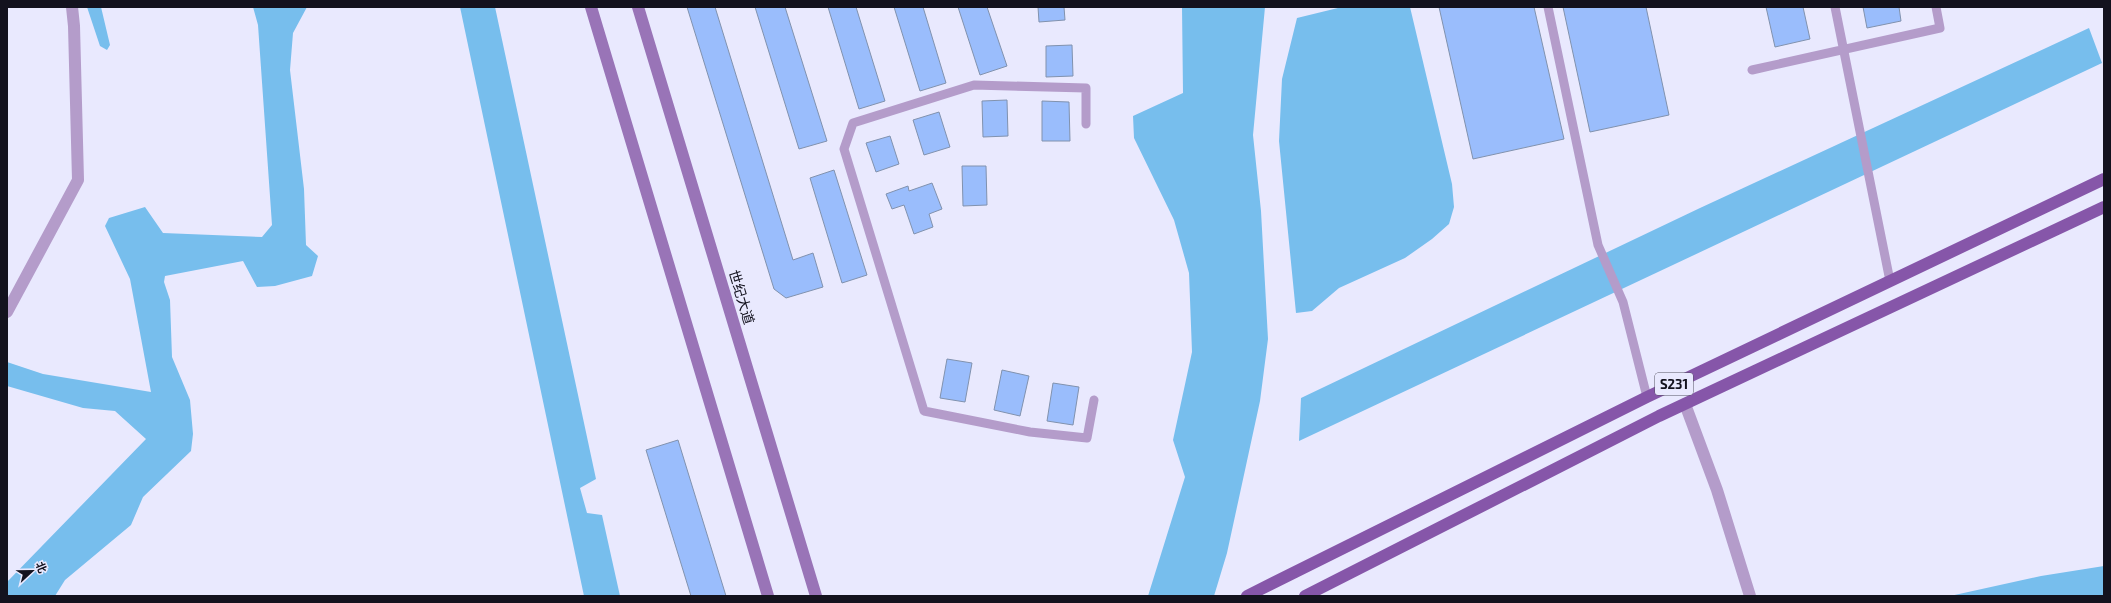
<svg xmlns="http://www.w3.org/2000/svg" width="2111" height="603" font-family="'Exo 2','Noto Sans SC',sans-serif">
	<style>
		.water { fill: #77beed }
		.building { fill: #9abdfc; stroke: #8192ae }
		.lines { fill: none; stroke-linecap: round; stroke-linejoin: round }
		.service { stroke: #b49cca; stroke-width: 9 }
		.minor { stroke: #b49cca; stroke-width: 12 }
		.secondary { stroke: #9974b7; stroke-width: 12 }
		.primary { stroke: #8656a9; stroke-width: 12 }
		.labels { text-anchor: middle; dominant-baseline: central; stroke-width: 3; stroke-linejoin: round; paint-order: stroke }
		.shield { fill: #e9e9fe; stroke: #535261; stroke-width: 1 }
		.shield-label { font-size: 13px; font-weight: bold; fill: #13121e }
		.street-label { font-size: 14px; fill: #13121e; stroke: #e9e9fe }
	</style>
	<rect width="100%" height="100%" fill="#e9e9fe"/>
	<path class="water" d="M87,7H101L110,45L107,50L100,46Z
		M253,7H307L293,33L290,70L304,189L306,245L318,256L312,276L275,286L257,287L243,261L165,276L164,282L170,300L172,357L190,400L193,434L191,451L143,497L131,525L65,580L55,596H7V582L146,439L115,411L83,408L7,386V362L43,374L151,392L130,279L105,226L109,218L145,207L163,233L262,237L272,225L258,25Z
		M460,7H495L596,479L580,488L587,513L602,515L620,596H584Z
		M1182,7H1265L1253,135L1261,211L1268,339L1260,401L1227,553L1214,596H1148L1185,477L1173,440L1192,352L1189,273L1174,220L1134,138L1133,116L1183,93Z
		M1342,7H1410L1452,184L1454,207L1449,224L1432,239L1405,258L1339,288L1312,311L1296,313L1279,141L1282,79L1297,18Z
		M2089,28L2102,63L1299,441L1301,398L1700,208Z
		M2104,566V596H1950L2041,576Z"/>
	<path class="building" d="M687,7H715L793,260L813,253L823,287L786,298L774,289Z
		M755,7H785L827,141L799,149Z
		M828,7H856L885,101L859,109Z
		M894,7H923L946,83L920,91Z
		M958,7H987L1007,66L980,75Z
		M1038,7H1064L1065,20L1039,22Z
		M1439,7H1534L1564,139L1473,159Z
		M1563,7H1646L1669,115L1590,132Z
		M1766,7H1803L1810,39L1775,47Z
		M1863,7H1899L1901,21L1867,28Z
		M1072,45L1073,76L1046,77V46Z
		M1007,100L1008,136L983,137L982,101Z
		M1042,101L1069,102L1070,141H1042Z
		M939,112L950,147L924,155L913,120Z
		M890,136L899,164L876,172L866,143Z
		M962,166H986L987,205L963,206Z
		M834,170L867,275L842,283L810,178Z
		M932,183L942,209L929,214L933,227L914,234L904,205L892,209L886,194L908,186L909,191Z
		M947,359L972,363L965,402L940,398Z
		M1002,370L1029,376L1020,416L994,410Z
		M1053,383L1079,387L1073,425L1047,421Z
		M678,440L726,596H691L646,450Z"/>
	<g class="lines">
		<path class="service" d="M1548,7L1598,245L1623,302L1647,397
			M1835,7L1890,281
			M1752,70L1940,28L1936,7
			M1086,124V88L974,85L853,123L844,149L924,411L1030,432L1087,438L1094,400"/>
		<path class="minor" d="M7,312L78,180L74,26L72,7
			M1685,404L1717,490L1750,596"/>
		<path class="secondary" d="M591,7L768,596
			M638,7L816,596"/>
		<path class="primary" d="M1247,596L1647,397L2104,179
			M1305,596L1659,416L2104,207"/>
	</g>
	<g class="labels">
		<rect class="shield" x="1655" y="373" width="38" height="22" rx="3"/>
		<g class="shield-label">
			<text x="1674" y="384">S231</text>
		</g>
		<g class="street-label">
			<text transform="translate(742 297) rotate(73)">世纪大道</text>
		</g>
	</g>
	<rect width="2111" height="603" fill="none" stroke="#13121e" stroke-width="16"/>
	<g transform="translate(32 571) rotate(68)" stroke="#e9e9fe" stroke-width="3" paint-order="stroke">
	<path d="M0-3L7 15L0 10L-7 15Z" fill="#13121e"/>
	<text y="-6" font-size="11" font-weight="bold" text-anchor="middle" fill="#13121e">北</text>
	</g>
</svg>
